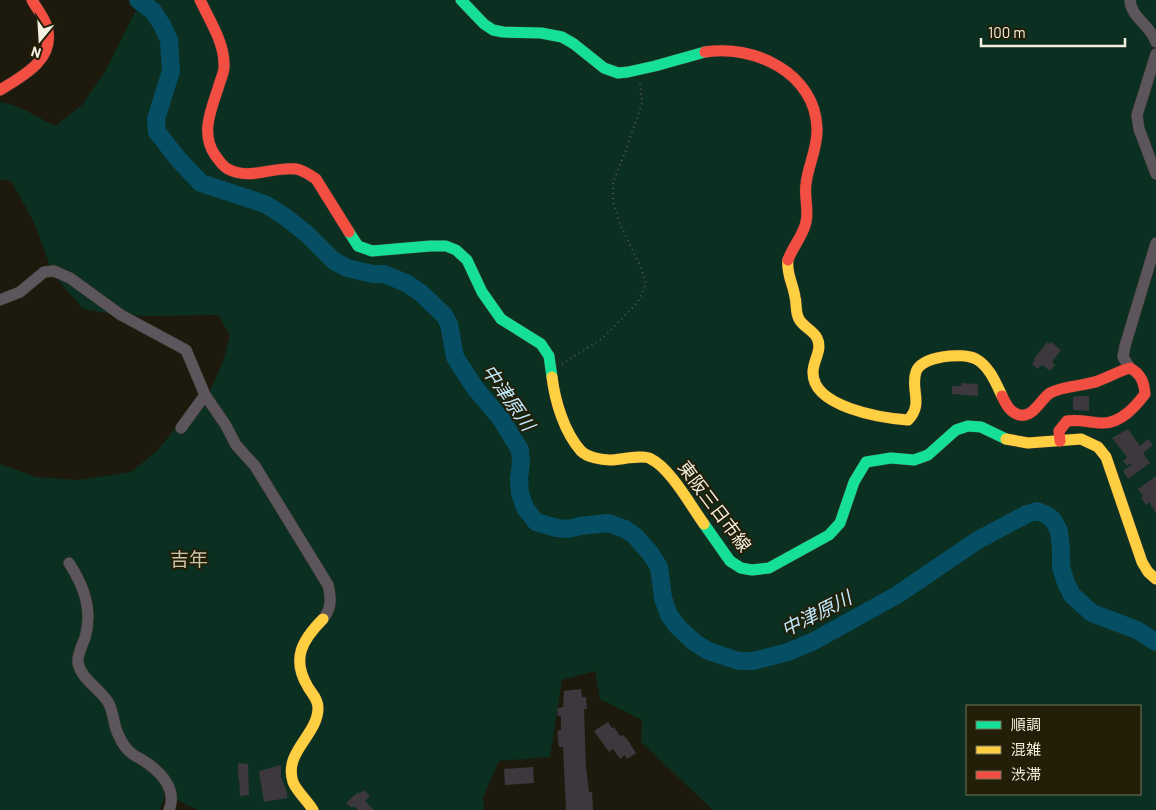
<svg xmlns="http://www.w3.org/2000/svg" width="1156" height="810" font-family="Barlow,'Noto Sans JP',sans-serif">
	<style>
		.green { fill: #0b3021; fill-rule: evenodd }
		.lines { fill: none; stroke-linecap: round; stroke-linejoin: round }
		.river { stroke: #054e64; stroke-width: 18 }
		.building { fill: #3c383d }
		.street-casing { stroke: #39372d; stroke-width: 12 }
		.fast-casing { stroke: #39372d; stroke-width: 12 }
		.slow-casing { stroke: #39372d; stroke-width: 12 }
		.jam-casing { stroke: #39372d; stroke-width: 12 }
		.path { stroke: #585354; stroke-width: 2; stroke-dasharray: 1 4; stroke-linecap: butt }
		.street { stroke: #5c555b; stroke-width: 11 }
		.fast { stroke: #16e098; stroke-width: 11 }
		.slow { stroke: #ffcf43; stroke-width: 11 }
		.jam { stroke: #f24e42; stroke-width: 11 }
		.labels { text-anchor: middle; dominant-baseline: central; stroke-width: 4; stroke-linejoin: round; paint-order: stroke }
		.street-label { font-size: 18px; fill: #f3f0e2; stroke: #231e07 }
		.water-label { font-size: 19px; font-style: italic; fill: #bee9fd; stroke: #231e07 }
		.neighbourhood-label { font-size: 19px; fill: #c9c3a8; stroke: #231e07 }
	</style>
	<rect width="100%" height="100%" fill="#1d1a0d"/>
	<path class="green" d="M141,0H1156V810H713L641,742L642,720L600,699L595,671L562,680L550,757L499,761L483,797L484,810H198L165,794L160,810H0V464L36,477L78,480L131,472L157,451L178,425L205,402L223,362L230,335L218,315L144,316L112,314L83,309L53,274L34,222L11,181L0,179V102C20,105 37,117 55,126L82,105L106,70ZM967,706H1140V794H967Z"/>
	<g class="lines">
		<path class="river" d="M138,0L153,11L162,25L169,40L171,71L156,119L157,132L179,160L201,183L265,204L284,216L307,234L334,261L347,268L373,274H384L406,283L421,293L444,315L449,324L455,357L475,388L501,419L520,450L521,462L519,479L520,493L525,508L536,522L557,528L568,529L580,526L608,523L625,529L635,536L650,553L659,567L663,598L669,615L678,627L694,642L708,651L739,661H753L788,652L814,641L897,595L978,540L1027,514L1037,511L1047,515L1053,520L1059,531L1061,549V567L1066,583L1072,595L1092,613L1137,630L1156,642"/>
	</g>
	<path class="building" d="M1047,342L1049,344L1051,342L1061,350L1052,362L1055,365L1050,371L1042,365L1038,369L1032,364L1035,360L1034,359Z
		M962,383L978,384V396L952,394V386H961Z
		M1080,396H1089V411L1073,410V397Z
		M1128,429L1140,446L1148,439L1153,445L1143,453L1150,463L1128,479L1123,471L1132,464L1131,463L1127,466L1123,461L1127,457L1112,438Z
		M1156,476V513L1149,502L1146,505L1141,498L1143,496L1138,489Z
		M581,689L582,697H586L587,709H584L586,767L589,792H592L593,810H566L563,747H559L557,731L561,730V716H558L557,708L563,707L564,691Z
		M608,722L612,728L614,727L620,736L623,735L627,739L636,753L627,759L625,755L620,759L613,749L609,752L594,731Z
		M238,763L248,764L249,795L240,796L239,778H238Z
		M281,765V777L287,792V798L264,802L259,771Z
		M533,767L534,783L505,785L504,769Z
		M364,790L370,796L365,801L374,810H358L354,806L352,808L346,803L358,792L359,794Z"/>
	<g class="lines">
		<g class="street-casing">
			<path id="street" d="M1130,0C1130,16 1151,26 1156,42
				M1156,54L1137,115L1139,129L1156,174
				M0,300L20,292L44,272L54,271L70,278L121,315L186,350L205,395L225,424L236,445L255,466L328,585C331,598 332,608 323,619
				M1130,368L1123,357L1125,346L1156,243
				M181,428L205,395
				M69,563C84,586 93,610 85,638C82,646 77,654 78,663C81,679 100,689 108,702C114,712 113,724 118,734C121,741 125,748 131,753C136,757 142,759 147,763C163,774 177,791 169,810"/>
		</g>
		<g class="fast-casing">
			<path id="fast" d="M461,0L484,24L493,30L503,32L541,33L562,37L574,44L604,68L618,73L628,72L655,66L705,52
				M349,232L358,246L372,251L430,246H446L456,250L467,260L482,292L501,319L541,344L549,356L552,377
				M704,524L730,561L741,568L752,570L769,568L829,535L840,523L854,482L866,462L891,458L914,460L928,455L956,430L968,426L981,427L1006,439"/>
		</g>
		<g class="slow-casing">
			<path id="slow" d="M788,260C786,273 793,284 795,297C797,304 795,312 799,319C803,327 813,330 817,338C823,350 813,360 813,372C812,407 881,418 908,420C924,404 910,389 916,372C921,356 962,352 976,359C989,366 996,383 1002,396
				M552,377C555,401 564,432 581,451C587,457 601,460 610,460C620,460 643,454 651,459C670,468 691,506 704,524
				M1006,439L1028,443L1081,439L1098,447L1106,457L1142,562L1148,572L1156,579
				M313,810C307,800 297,792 293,782C283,752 318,735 318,708C318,699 312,694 308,687C291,659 302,640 323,619"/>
		</g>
		<g class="jam-casing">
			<path id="jam" d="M200,0C209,19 224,42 224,64C225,70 222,76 220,82C213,106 199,132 215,155C219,160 222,166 228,169C250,181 273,166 296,169C303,170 310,175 316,179L349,232
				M705,52C754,44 815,73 817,128C818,148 808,165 806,184C804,197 809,209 806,222C803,236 793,246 788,260
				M0,90C23,76 56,59 47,27C44,17 37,9 32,0
				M1002,396C1006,404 1010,413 1020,415C1034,417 1040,400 1050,393C1062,386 1084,386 1098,381C1109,377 1119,371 1130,368C1141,374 1144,382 1145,394C1135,407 1121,423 1103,423C1091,423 1080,419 1067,421L1059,431L1060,441"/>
		</g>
		<path class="path" d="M562,364L603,338L638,302L646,284L642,270L619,222L613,201V182L626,150L642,103L640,82"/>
		<use href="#street" class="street"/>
		<use href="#fast" class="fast"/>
		<use href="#slow" class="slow"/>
		<use href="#jam" class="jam"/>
	</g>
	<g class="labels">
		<g class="street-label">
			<text transform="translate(715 506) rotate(53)">東阪三日市線</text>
		</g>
		<g class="water-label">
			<text transform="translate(509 397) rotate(55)">中津原川</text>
			<text transform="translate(816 613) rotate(-27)">中津原川</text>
		</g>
		<g class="neighbourhood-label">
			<text x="189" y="558">吉年</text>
		</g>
	</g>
	<rect x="966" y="705" width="175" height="90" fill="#231e07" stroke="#76725f"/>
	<rect x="976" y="721" width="25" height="8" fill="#16e098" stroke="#76725f"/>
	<text x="1011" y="730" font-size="15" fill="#f3f0e2">順調</text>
	<rect x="976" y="746" width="25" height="8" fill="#ffcf43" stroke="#76725f"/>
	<text x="1011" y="755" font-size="15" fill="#f3f0e2">混雑</text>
	<rect x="976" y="771" width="25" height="8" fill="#f24e42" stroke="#76725f"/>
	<text x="1011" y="780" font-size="15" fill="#f3f0e2">渋滞</text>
	<g transform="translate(40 40) rotate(198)" stroke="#231e07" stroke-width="4" paint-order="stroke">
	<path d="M0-4L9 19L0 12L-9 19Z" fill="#f3f0e2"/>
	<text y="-8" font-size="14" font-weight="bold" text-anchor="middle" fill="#f3f0e2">N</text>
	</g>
	<path d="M981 38v8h144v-8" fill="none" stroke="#f3f0e2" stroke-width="2.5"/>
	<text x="988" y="38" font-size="15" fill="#f3f0e2" stroke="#231e07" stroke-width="4" paint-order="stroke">100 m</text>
</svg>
